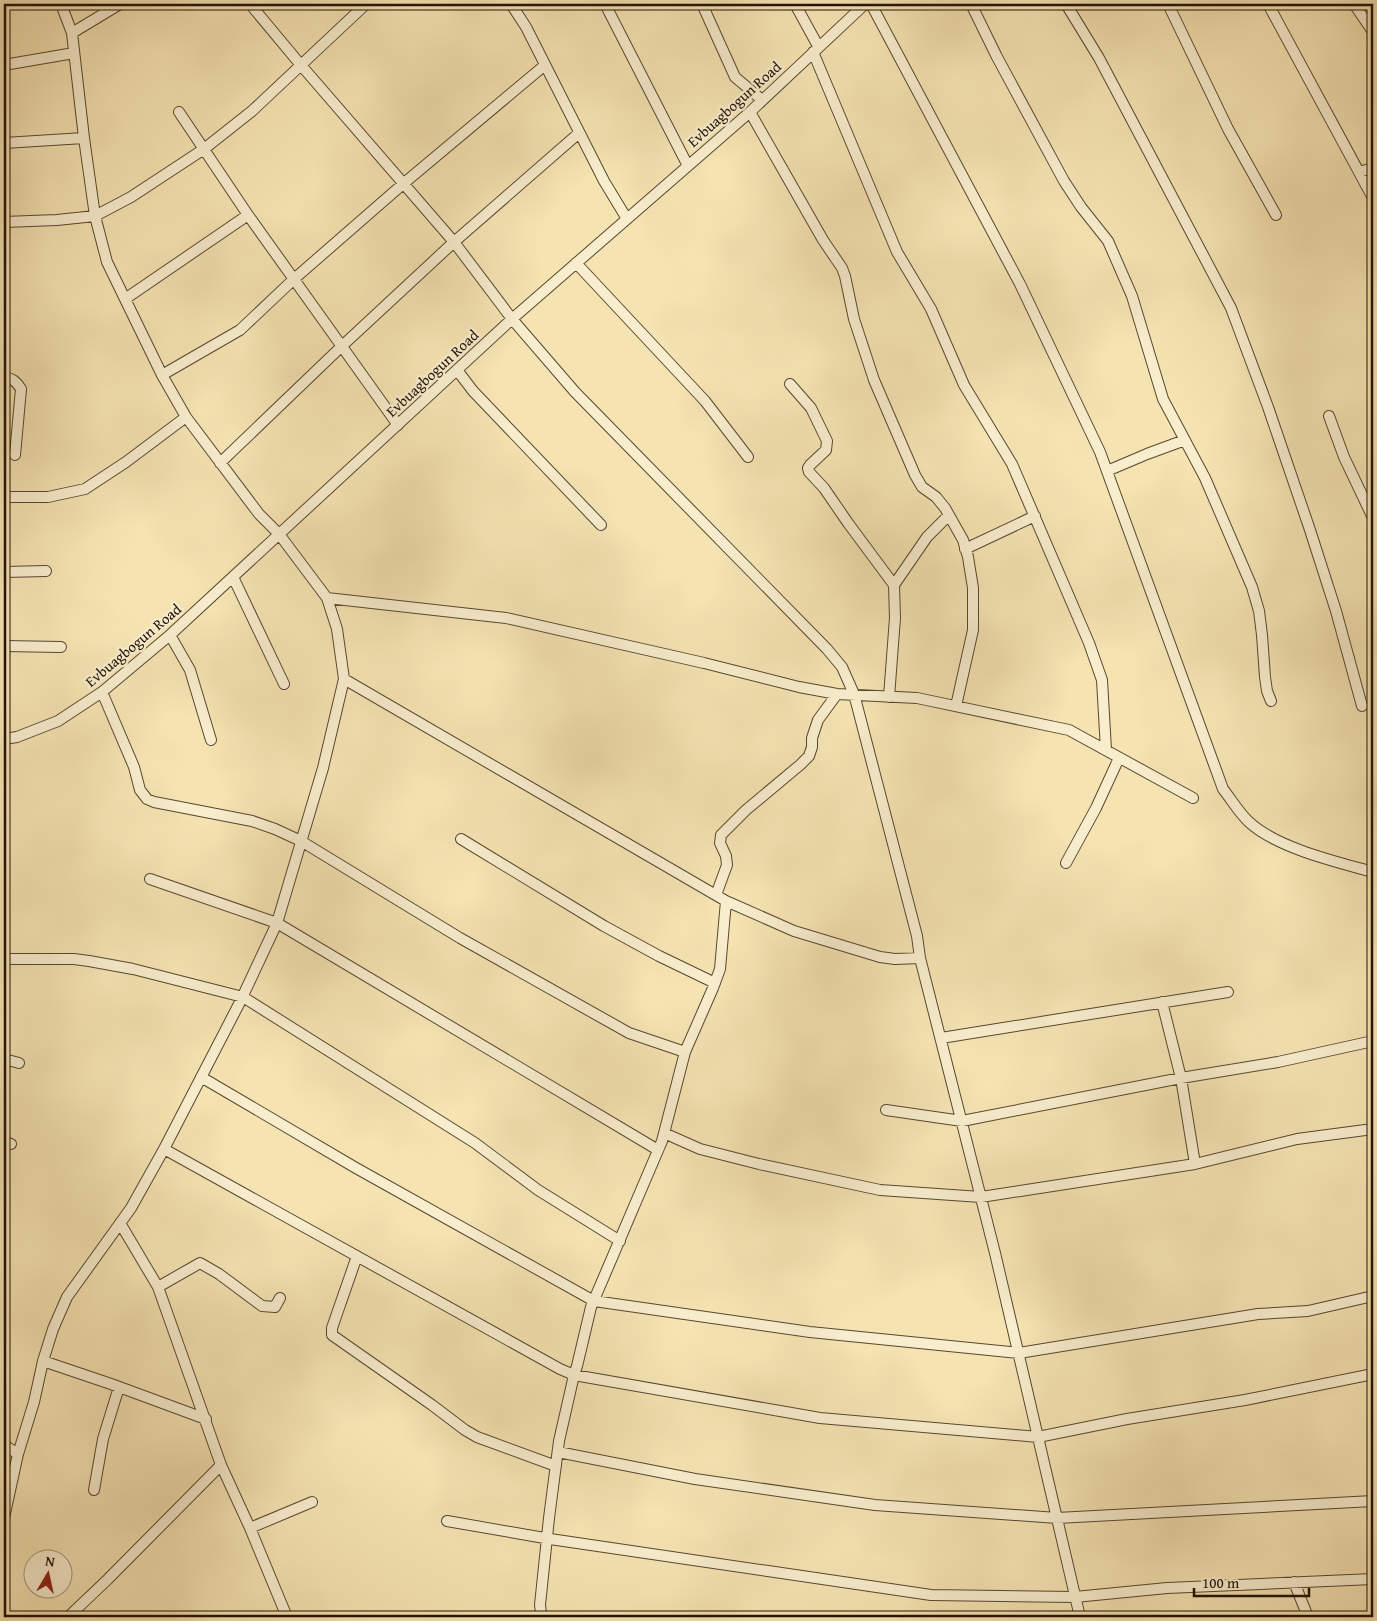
<svg xmlns="http://www.w3.org/2000/svg" width="1377" height="1621" font-family="'Gentium Book Plus',serif">
	<style>
		.lines { fill: none; stroke-linecap: round; stroke-linejoin: round }
		.minor-casing { stroke: #574730; stroke-width: 12 }
		.minor { stroke: #f8edcd; stroke-width: 10 }
		.labels { text-anchor: middle; dominant-baseline: central; stroke-width: 4.5; stroke-linejoin: round; paint-order: stroke }
		.street-label { font-size: 15px; fill: #221305; stroke: #f8edcd }
	</style>
	<rect width="100%" height="100%" fill="#f5e3b2"/>
	<filter id="stains"><feTurbulence type="fractalNoise" baseFrequency=".004" numOctaves="4"/><feColorMatrix values="0 0 0 0 .2 0 0 0 0 .09 0 0 0 0 .02 0 0 0 .5 -.17"/></filter>
	<radialGradient id="worn" r=".72"><stop offset=".6" stop-color="#630" stop-opacity="0"/><stop offset="1" stop-color="#630" stop-opacity=".3"/></radialGradient>
	<g class="lines">
		<g class="minor-casing">
			<path id="minor" d="M250,4L300,64L454,242L512,319L575,392L827,649L842,667L854,694L917,936L920,958L895,959L880,957L794,931L726,901L344,679
				M511,4L526,27L604,181L627,219
				M605,4L688,166
				M702,4L735,77L762,100
				M795,4L818,46
				M871,4L1020,284L1100,452L1223,789C1231,799 1239,813 1249,822C1277,848 1337,862 1373,872
				M971,4L997,57L1064,181L1081,207L1108,241L1132,296L1163,399L1205,478L1252,587L1259,611L1262,635L1265,677L1267,691L1271,701
				M1066,4L1099,58L1231,308L1268,407L1310,530L1336,611L1362,706
				M1168,4L1228,129L1276,215
				M1268,4L1373,198
				M1354,4L1373,32
				M72,33L120,4
				M813,52L897,252L931,309L964,385L1012,464L1089,643L1102,680L1106,750
				M4,65L74,53
				M179,112L248,215L398,425
				M750,112L823,240L842,268L845,276L854,319L874,380L915,475L922,487L936,497L945,508L963,540L968,557L973,588V630L956,706
				M4,143L84,138
				M1359,172L1373,168
				M4,222L57,220L95,216L131,197L204,149L252,111L366,4
				M576,263L705,401L748,457
				M125,299L248,215
				M457,370L473,391L601,525
				M162,375L240,330L294,279L403,184L545,65
				M4,377C13,379 16,381 21,389L15,455
				M790,384L811,408L827,441L826,450L810,465L808,468L809,472L824,488L848,523L894,585L895,618L889,697
				M1329,416L1344,457L1373,518
				M220,463L342,346L454,242L579,133
				M1107,471L1147,454L1185,440
				M4,497H48L85,489L126,462L186,417
				M965,549L1035,516
				M4,572L46,571
				M233,577L284,684
				M894,585L927,537L949,515
				M327,598L506,618L704,663L799,687L837,694L917,698L1069,730L1193,798
				M170,635L190,670L211,740
				M4,646L61,647
				M102,692L134,767L140,790L147,799L154,802L252,821L275,829L301,841L460,938L629,1033L685,1052
				M4,739L17,737L58,721L102,692L170,635L512,319L750,112L865,4
				M461,839L604,926L659,956L715,983
				M1066,863L1096,808L1119,758
				M150,879L277,923L658,1150
				M716,895L727,865L726,856L720,843L721,835L746,810L800,765L809,756L812,747V738L818,720L837,694
				M920,958L995,1253L1080,1617
				M4,959H74L89,961L133,969L243,997L475,1143L538,1190L620,1241
				M1162,1002L1181,1078L1195,1164
				M941,1038L1228,992
				M4,1059L19,1063
				M201,1077L356,1168L594,1301L810,1332L1019,1353L1258,1314L1308,1311L1373,1296
				M886,1110L962,1121L1181,1078L1278,1062L1373,1041
				M664,1133L700,1149L759,1164L880,1190L981,1197L1195,1164L1297,1139L1373,1129
				M4,1142L11,1144
				M164,1149L560,1369L574,1375L577,1366L591,1307L662,1141L685,1052L713,988L720,969L726,901
				M120,1223L158,1287L221,1465
				M357,1256L332,1328V1335L432,1405L465,1430L477,1437L556,1466
				M158,1287L200,1263L219,1274L262,1306L275,1307L280,1298
				M43,1361L111,1384L206,1419
				M4,1445L18,1454
				M558,1452L695,1479L875,1505L1057,1518L1373,1501
				M94,1490L103,1439L119,1387
				M4,1518L18,1454L34,1402L43,1361L53,1329L67,1297L131,1208L164,1149L240,1002L277,923L323,768L344,679L337,629L327,598L279,534L259,514L186,417L162,375L107,262L95,216L84,138L72,33L61,4
				M447,1521L550,1539L931,1595L1075,1597L1167,1588L1373,1579
				M250,1528L312,1502
				M1294,1582L1308,1617
				M68,1617L108,1579L221,1465L250,1528L287,1617
				M543,1617L541,1613L540,1605L549,1518L559,1441L574,1375L820,1418L1038,1437L1127,1419L1245,1400L1373,1374"/>
		</g>
		<use href="#minor" class="minor"/>
	</g>
	<g class="labels">
		<g class="street-label">
			<text transform="translate(734 104) rotate(-42)">Evbuagbogun Road</text>
			<text transform="translate(432 373) rotate(-43)">Evbuagbogun Road</text>
			<text transform="translate(133 645) rotate(-40)">Evbuagbogun Road</text>
		</g>
	</g>
	<rect width="1377" height="1621" fill="none" stroke="#f5e3b2" stroke-width="20"/>
	<rect x="5" y="5" width="1367" height="1611" fill="none" stroke="#221305" stroke-width="2.5"/>
	<rect x="10" y="10" width="1357" height="1601" fill="none" stroke="#221305"/>
	<g transform="translate(48 1574) rotate(9)"><circle r="24" fill="#f8edcd" stroke="#a2967d"/>
	<path d="M0-4L9 19L0 12L-9 19Z" fill="#8f2418"/>
	<text y="-8" font-size="14" font-weight="bold" text-anchor="middle" fill="#221305">N</text>
	</g>
	<path d="M1194 1588v8h115v-8" fill="none" stroke="#221305" stroke-width="2.5"/>
	<text x="1202" y="1588" font-size="15" fill="#221305" stroke="#f8edcd" stroke-width="4" paint-order="stroke">100 m</text>
	<rect width="100%" height="100%" filter="url(#stains)"/>
	<rect width="100%" height="100%" fill="url(#worn)"/>
</svg>
